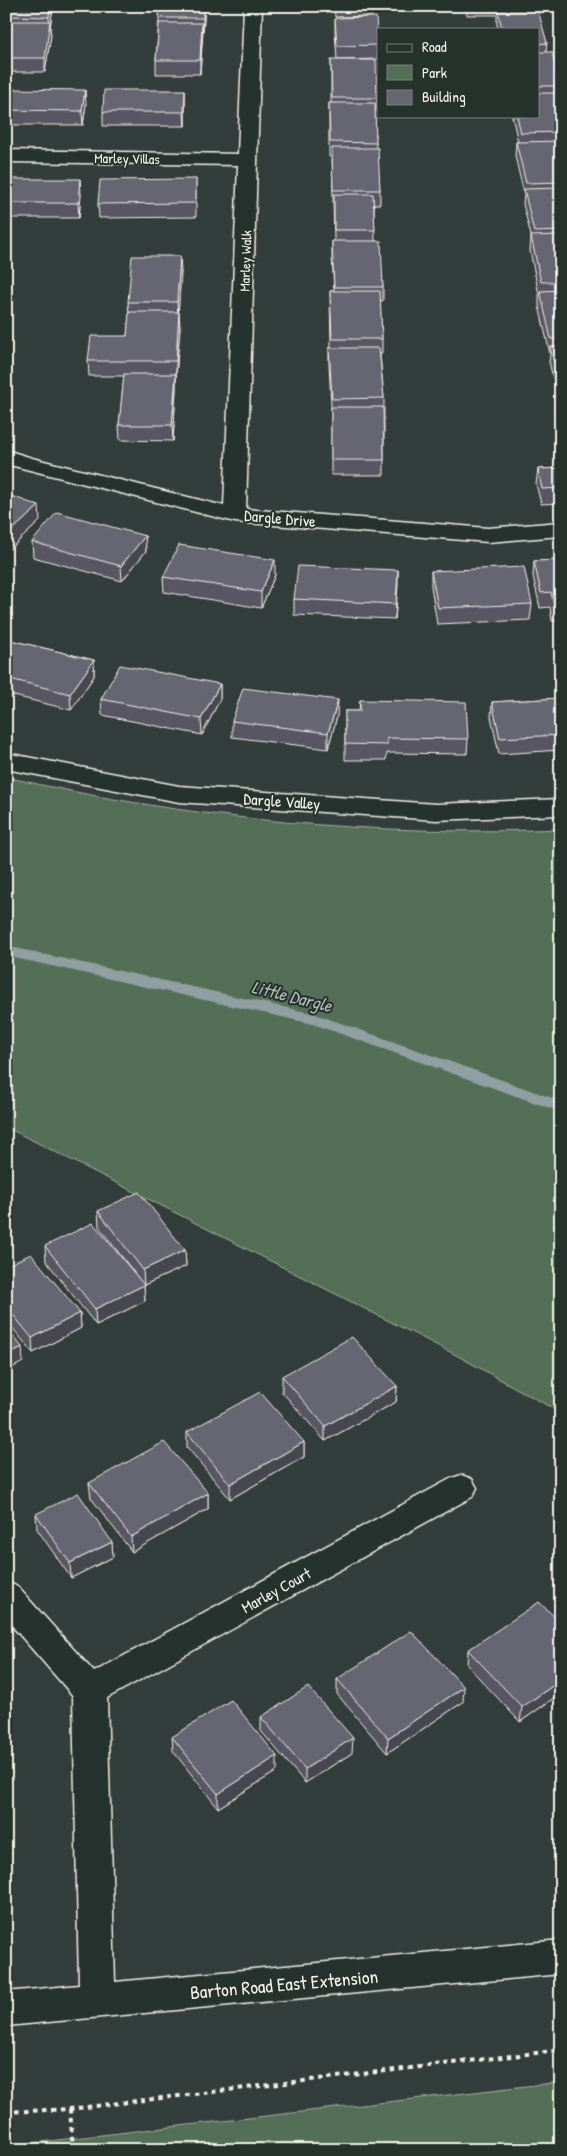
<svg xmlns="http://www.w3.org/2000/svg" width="567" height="2156" font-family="'Patrick Hand',sans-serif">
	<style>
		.green { fill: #537057; stroke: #a4b0a0 }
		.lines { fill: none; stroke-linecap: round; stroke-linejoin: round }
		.stream { fill: #909fa2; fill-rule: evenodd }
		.street-casing { stroke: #f4f1e8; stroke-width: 3 }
		.path { stroke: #f4f1e8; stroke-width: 4; stroke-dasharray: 4.5 4.5; stroke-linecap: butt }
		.street { fill: #26332d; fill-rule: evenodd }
		.wall { fill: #585762; stroke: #f4f1e8 }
		.shaded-wall { fill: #474750; stroke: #f4f1e8 }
		.building { fill: #666572; stroke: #f4f1e8 }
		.labels { text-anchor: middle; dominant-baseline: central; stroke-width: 4; stroke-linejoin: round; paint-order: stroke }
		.far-street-label { font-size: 14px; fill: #f4f1e8; stroke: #26332d }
		.street-label { font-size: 16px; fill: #f4f1e8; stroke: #26332d }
		.water-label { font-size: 18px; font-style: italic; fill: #b2bab9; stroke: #26332d }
		.near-street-label { font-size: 19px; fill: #f4f1e8; stroke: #26332d }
	</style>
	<rect width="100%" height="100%" fill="#333d3b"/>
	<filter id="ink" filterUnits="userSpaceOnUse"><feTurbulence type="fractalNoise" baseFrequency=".02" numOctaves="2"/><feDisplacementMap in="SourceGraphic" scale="10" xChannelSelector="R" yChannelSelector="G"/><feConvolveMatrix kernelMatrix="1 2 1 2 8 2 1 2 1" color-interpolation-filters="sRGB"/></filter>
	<g filter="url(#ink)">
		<path class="green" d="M6,777C185,819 378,837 561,829V1413L456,1355L6,1127Z
			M561,2082V2150H6V2146Z"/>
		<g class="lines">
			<path class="stream" d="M6,946L315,1014L561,1101V1112L313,1024L6,956Z"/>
			<g class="street-casing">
				<path id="street" d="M244,6H262L246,509L488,528L561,522V536L488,542L235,522L6,464V450L32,458L224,506L238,165L6,162V150L238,154Z
					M6,753L179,786L436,804L561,799V815L436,820L179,802L6,769Z
					M461,1475L472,1479L477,1488L472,1497L107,1698L115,1982L561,1940V1974L6,2026V1992L79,1985L73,1696L6,1619V1582L17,1586L94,1672L450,1479Z"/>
			</g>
			<path class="path" d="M70,2109L73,2150
				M6,2112L70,2109L561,2050
				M553,2150L561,2148"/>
			<use href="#street" class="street"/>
		</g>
		<path class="wall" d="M7,6H53L50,28L51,35L45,72H6V16Z
			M160,6H205L200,74H156V60Z
			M334,6H372V16L335,17Z
			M465,6H536V10L547,43L546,52L559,86L558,99L561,111V445L554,409L556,394H557L549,362L550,354L539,306V295L530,251L531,236L523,204L524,194L515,156L516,142H518L512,116H538V29H498L497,25V15H467Z
			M335,18L378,41V59L337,60L335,31Z
			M331,60L377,98L376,112H375L376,148L380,190V204H374L375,241L383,287V301H380L382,339V354H380L384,398V475H331V407L329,363V348H331L330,291H334L332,256V241H334L332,157H329V103H331Z
			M6,89L86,104L83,125H6Z
			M185,90V126H103V112Z
			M6,179L81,194L79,218H6Z
			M196,179V217L99,218L98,204Z
			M181,271L178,312L180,327L176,376V389L173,441L120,440L119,425L124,376H89L88,361L127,336L129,317L128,302Z
			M561,468V503L541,504L536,484L538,469Z
			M6,494L40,521L10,549L6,547Z
			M145,536L146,551L122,581L33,557L32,542Z
			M561,560V621H552L550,607L540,608L533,576L534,561Z
			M398,570L395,619L294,615V599Z
			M431,571L532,604L530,620L437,624L431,586Z
			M275,575L261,608L164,592L163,577Z
			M6,639L94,660V676L71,710L6,694Z
			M220,684V699L202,735L102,715L101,699Z
			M561,698V750L499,754L491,717L492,702Z
			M360,700L468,739L467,754L387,753L386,760H345V711H359Z
			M337,716L328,749L232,737V721Z
			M98,1211L185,1250L186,1266L144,1285L145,1301L96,1325L46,1261L45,1246L139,1279L99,1227Z
			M6,1266L80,1313L81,1328L33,1353L6,1320Z
			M282,1376L397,1386L396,1402L325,1441L282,1392Z
			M187,1432L304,1442V1457L230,1499L187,1447Z
			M89,1483L208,1493V1509L132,1552L91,1498Z
			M36,1514L112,1542L113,1557L71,1578L37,1529Z
			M561,1623V1693L520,1722L467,1665L468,1650Z
			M337,1679L463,1702L387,1753L337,1694Z
			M261,1717L352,1753L305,1783L261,1731Z
			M172,1737L277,1771L218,1808L173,1751Z"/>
		<path class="shaded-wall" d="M50,6H53L50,28L51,35L45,72V58L49,24V17Z
			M203,6H205L203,32Z
			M202,23V37L200,74V60Z
			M85,90L86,104L83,125L82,111Z
			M185,90V126L184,112Z
			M80,179L81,194L79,218L78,203Z
			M180,256L181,271L178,317L177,302Z
			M179,312L180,327L176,376V361Z
			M176,374V389L173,441L172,425Z
			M39,506L40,521L10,549L9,533Z
			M145,536L146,551L122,581L121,566Z
			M275,560V575L261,608V592Z
			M398,570V586L395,619L396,604Z
			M94,660V676L71,710L70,694Z
			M220,684V699L202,735L201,719Z
			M338,700L337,716L328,749V733Z
			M185,1250L186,1266L144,1285L143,1270Z
			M144,1285L145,1301L96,1325L95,1309Z
			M80,1313L81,1328L33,1353L32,1338Z
			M22,1347L23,1362L6,1371V1355Z
			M397,1386L396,1402L325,1441V1426Z
			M304,1442V1457L230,1499V1484Z
			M208,1493V1509L132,1552L131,1537Z
			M112,1542L113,1557L71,1578L70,1563Z
			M561,1680V1693L520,1722L522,1707Z
			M464,1687L463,1702L387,1753L388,1738Z
			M353,1738L352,1753L305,1783V1769Z
			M277,1756V1771L218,1808V1794Z"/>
		<path class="building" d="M7,6H50L49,17L6,16Z
			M160,6H203V18H159Z
			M538,10L547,43L538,44V29H502L498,11Z
			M376,17L378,45L337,46L335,18Z
			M6,21H50L45,58H6Z
			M159,23H202L200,60H156Z
			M538,52H552L559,86H538Z
			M331,60H376L377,98H332Z
			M6,89L85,90L82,111L6,110Z
			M104,90H185L184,112H103Z
			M538,93H556L561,111V132L521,133L517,116H538Z
			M329,103H375L376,143L330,142Z
			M561,141V182L526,183L516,142Z
			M332,148H378L380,190H333Z
			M6,179H80L78,203H6Z
			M196,179V203L98,204L100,180Z
			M561,188V231L534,232L524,189Z
			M334,194H373L375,230H334Z
			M561,235V282H541L531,236Z
			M332,241H381L383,287H334Z
			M132,256H180L177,302H128Z
			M561,290V339H551L540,291Z
			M330,291H380L382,339H332Z
			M129,312H179L176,361H88L91,336H127Z
			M561,346V390L550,347Z
			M329,348H379L384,398L332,399Z
			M124,374H176L172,425H119Z
			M556,394H561V423Z
			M331,407H383L384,460H331Z
			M561,468V488L542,489L538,469Z
			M6,494L39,506L9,533L6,532Z
			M57,512L145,536L121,566L32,542Z
			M179,545L275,560L261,592L163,577Z
			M561,560V605L554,606L551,592L541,593L534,561Z
			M298,566L398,570L396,604L294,599Z
			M524,567L532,604L438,608L431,571Z
			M6,639L94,660L70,694L6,678Z
			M120,665L220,684L201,719L101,699Z
			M243,688L338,700L328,733L232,721Z
			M561,698V735L500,738L492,702Z
			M360,700L466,702L468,739L387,738V745L345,744V711H360Z
			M139,1192L185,1250L143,1270L98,1211Z
			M93,1223L144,1285L95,1309L45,1246Z
			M31,1254L80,1313L32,1338L6,1306V1266Z
			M6,1327L22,1347L6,1355Z
			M352,1337L397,1386L325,1426L282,1376Z
			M260,1392L304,1442L230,1484L187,1432Z
			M164,1442L208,1493L131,1537L89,1483Z
			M78,1493L112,1542L70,1563L36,1514Z
			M539,1602L561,1623V1680L522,1707L468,1650Z
			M411,1631L464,1687L388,1738L337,1679Z
			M308,1687L353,1738L305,1769L261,1717Z
			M231,1700L277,1756L218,1794L172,1737Z"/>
	</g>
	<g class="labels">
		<g class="far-street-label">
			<text transform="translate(127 158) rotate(1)">Marley Villas</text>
			<text transform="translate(245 261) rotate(-88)">Marley Walk</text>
		</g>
		<g class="street-label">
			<text transform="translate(280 518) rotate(5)">Dargle Drive</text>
			<text transform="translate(282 801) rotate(4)">Dargle Valley</text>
			<text transform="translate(276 1590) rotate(-29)">Marley Court</text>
		</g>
		<g class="water-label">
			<text transform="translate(292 996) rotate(14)">Little Dargle</text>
		</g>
		<g class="near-street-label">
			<text transform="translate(284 1984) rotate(-5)">Barton Road East Extension</text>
		</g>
	</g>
	<rect width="567" height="2156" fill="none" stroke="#26332d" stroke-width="25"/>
	<rect x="12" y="12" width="542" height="2131" fill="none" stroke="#f4f1e8" stroke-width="2" filter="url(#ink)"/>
	<rect x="377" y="28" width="162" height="90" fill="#26332d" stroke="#787f78"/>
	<rect x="387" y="44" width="25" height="8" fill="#26332d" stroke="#787f78"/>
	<text x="422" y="52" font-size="15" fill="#f4f1e8">Road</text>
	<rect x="387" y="65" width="25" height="15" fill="#537057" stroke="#787f78"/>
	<text x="422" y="78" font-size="15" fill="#f4f1e8">Park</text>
	<rect x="387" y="90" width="25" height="15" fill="#666572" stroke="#787f78"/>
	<text x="422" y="102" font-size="15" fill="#f4f1e8">Building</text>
</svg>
